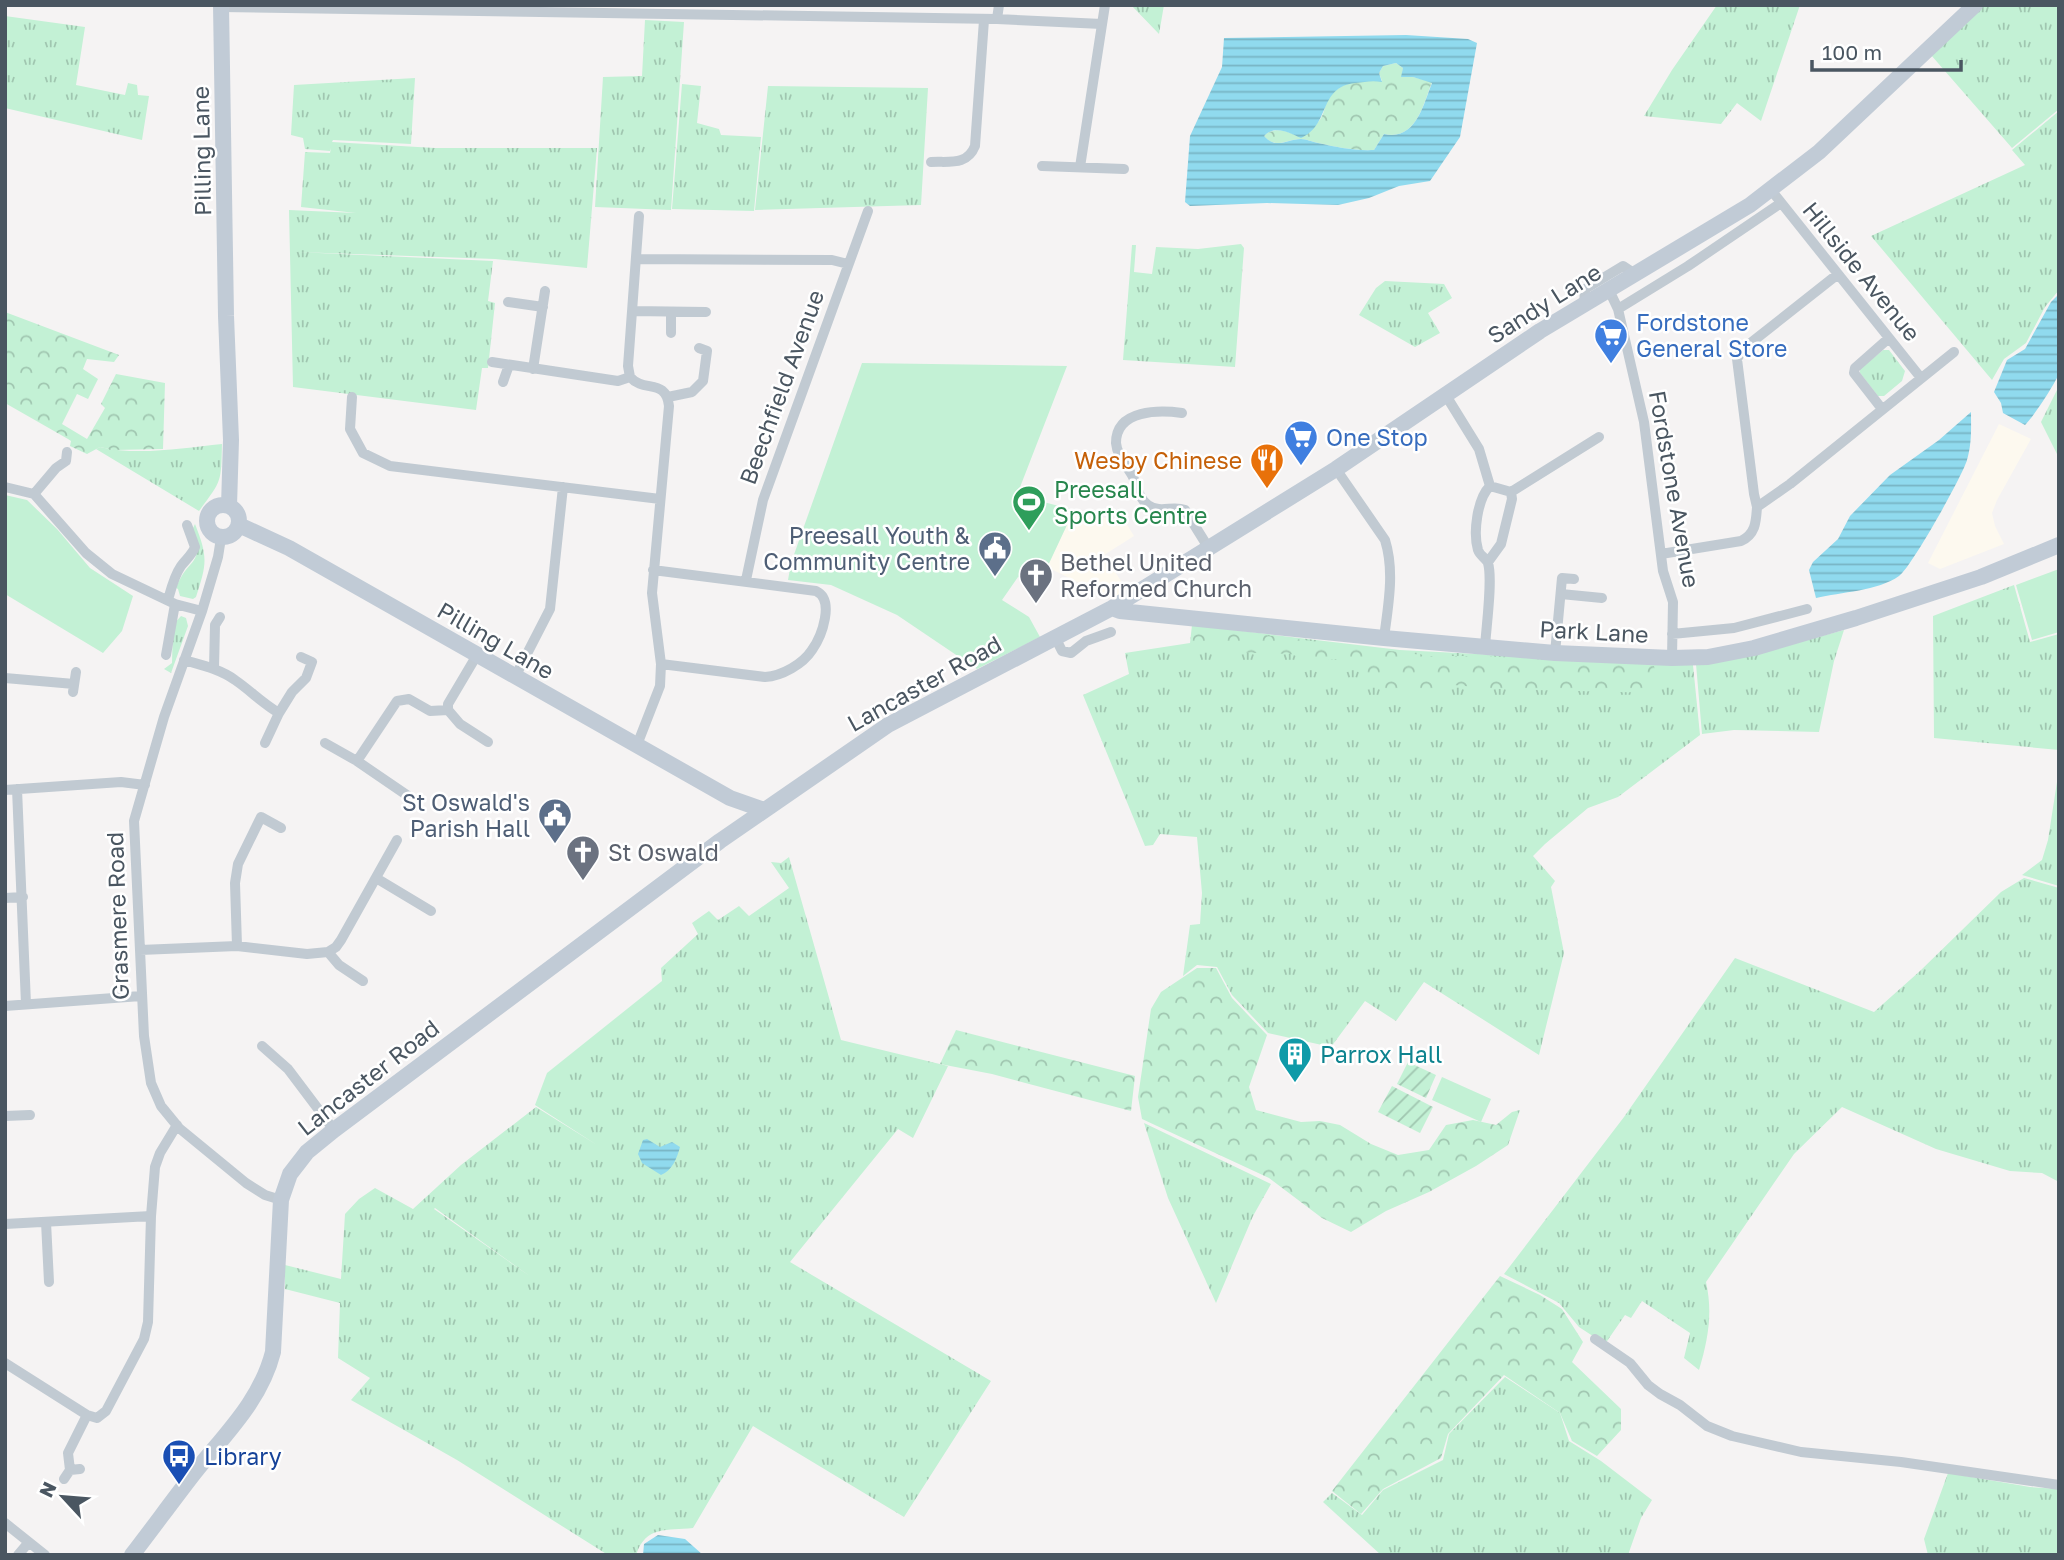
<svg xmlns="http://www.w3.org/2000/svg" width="2064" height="1560" font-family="'Golos Text',sans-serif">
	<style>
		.commercial { fill: #fdf9ef }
		.grass { fill: url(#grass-tufts); fill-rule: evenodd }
		.forest { fill: url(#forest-crowns) }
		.park { fill: #c3f1d5 }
		.garden { fill: url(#garden-furrows) }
		.water { fill: url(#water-rules); fill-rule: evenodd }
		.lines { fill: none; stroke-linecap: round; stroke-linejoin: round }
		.street { stroke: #c1cad2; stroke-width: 10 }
		.secondary { stroke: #c1cbd6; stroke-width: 16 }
		.labels { text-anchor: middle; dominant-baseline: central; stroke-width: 5; stroke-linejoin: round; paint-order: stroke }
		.street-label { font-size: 23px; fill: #4a5661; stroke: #fff }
		.shop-label { font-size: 23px; fill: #366cbe; stroke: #fff; text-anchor: start }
		.food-label { font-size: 23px; fill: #c56008; stroke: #fff; text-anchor: end }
		.leisure-label { font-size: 23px; fill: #27864d; stroke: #fff; text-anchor: start }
		.service-label { font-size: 23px; fill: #4e5e75; stroke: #fff; text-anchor: end }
		.worship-label { font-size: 23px; fill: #5b616d; stroke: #fff; text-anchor: start }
		.culture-label { font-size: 23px; fill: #0d838f; stroke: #fff; text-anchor: start }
		.transit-label { font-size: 23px; fill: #164399; stroke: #fff; text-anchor: start }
	</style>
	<defs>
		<pattern id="grass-tufts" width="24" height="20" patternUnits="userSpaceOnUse" patternTransform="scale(1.75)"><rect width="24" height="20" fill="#c3f1d5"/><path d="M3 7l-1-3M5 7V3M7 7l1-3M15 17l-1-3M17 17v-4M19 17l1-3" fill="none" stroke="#a0c6b0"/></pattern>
		<pattern id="forest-crowns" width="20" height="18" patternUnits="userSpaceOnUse" patternTransform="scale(1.75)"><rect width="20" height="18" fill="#c3f1d5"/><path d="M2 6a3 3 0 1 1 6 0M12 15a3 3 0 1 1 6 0" fill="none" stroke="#a0c6b0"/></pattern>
		<pattern id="garden-furrows" width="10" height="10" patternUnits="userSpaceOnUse" patternTransform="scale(1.75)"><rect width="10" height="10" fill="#c3f1d5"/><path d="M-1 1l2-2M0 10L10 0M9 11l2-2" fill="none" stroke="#a0c6b0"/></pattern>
		<pattern id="water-rules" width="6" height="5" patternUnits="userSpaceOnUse" patternTransform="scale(1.75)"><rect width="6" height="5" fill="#90daee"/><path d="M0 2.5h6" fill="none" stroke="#78b4c4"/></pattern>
	</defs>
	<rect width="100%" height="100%" fill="#f5f3f3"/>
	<path class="commercial" d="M1999,424L2031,439L1997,500L1992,513L1995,526L2004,544L1940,569L1928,563Z
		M1074,510L1126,523L1134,536L1104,555L1127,590L1114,600L1047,567Z"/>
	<path class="grass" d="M1131,5H1164L1159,34Z
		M1717,5H1800L1761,121L1737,103L1721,124L1644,116L1672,70Z
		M1983,5H2059V109L2012,148L1931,55Z
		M5,16L85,27L76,85L125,95L128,83L137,85L138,95L149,96L142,140L5,108Z
		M645,20L684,22L671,210L595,207L603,77L642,76Z
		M415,78L411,144L333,140L332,142L435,148H597L587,268L495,259L297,252L493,261L488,301L495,303L488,368H482L476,410L293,387L289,210L356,213L301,207L305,152L330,153L331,148L330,151L305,149L303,138L291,135L294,85Z
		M682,84L701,86L697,123L719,129L721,135L761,137L754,211L672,209Z
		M768,86L928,88L921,205L755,210Z
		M2059,111V290L2045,307L2026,343L2004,359L1992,380L1871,236L2025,165L2012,150Z
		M1241,244L1244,248L1235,367L1123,360L1132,245H1136L1134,272L1152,274L1156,247L1198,249Z
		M1385,281L1444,284L1452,298L1428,313L1440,333L1415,347L1359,315L1376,288Z
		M1883,350H1889L1905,371L1902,381L1884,396H1878L1860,373V369Z
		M2059,386V458L2041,422Z
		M222,444C221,483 222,480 199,511L96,449L100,447C138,456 183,448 222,444Z
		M195,524C208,557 207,563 196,597L193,599L180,596L178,589L176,588C188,556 205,567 192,530Z
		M2014,585L2030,642L2059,634V750L1934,738L1933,616Z
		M181,616L186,618L188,626L171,673L164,669L172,663L173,625Z
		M1192,625L1400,650L1693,665L1700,735L1618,797L1588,808L1545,844L1533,856L1555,881L1551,887L1564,953L1539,1055L1424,982L1396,1021L1365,1001L1331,1047L1268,1033L1232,995L1217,967L1197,965L1183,976L1190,925L1200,924L1202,893L1197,837L1160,834L1153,845L1145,846L1083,695L1129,674L1125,653L1190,643Z
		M1844,630L1834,661L1819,732L1734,730L1702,734L1696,664L1777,648Z
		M2059,769V886L2022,875L2042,860L2048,840Z
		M789,857L841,1040L948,1066L913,1138L898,1129L790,1262L991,1381L904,1517L753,1426L693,1528C667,1531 646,1525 636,1555H608L457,1460L351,1400L370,1378L338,1358L340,1303L285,1289V1265L341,1279L345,1214L359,1199L375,1188L413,1209L461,1165L536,1107L597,1145L535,1105L547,1073L662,981L661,968L698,934L692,923L709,911L718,920L739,906L749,916L789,888L771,862L781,863ZM435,1208L531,1277L434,1209Z
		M2024,878L2059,888V1182L2042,1173L2010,1171L1936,1149L1842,1107L1794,1154L1706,1282C1713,1313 1708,1340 1699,1370L1684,1358L1690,1333L1642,1301L1631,1318L1625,1315L1605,1344L1579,1327L1559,1303L1504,1274L1624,1117L1735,958L1874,1012L1920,971L2001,892Z
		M1144,1123L1271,1184L1253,1216L1216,1303L1168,1198Z
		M1505,1377L1560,1413L1569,1441L1601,1461L1652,1500L1641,1518L1628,1555H1381L1323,1502L1332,1493L1362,1515L1383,1490L1443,1460L1449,1434Z
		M1948,1473L2030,1487L2059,1489V1555H1928L1924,1539Z"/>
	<path class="forest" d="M1396,63L1403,68L1402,77H1413L1432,82C1423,105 1416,141 1384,134L1374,150C1355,151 1336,147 1318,143C1313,142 1306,139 1301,139C1287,139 1276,150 1264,136C1276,125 1288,132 1300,137C1307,132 1317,125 1321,118C1324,113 1325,106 1327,101C1337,81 1362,79 1382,81L1379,73L1383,66Z
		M5,312L119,355L114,362L87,359L83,369L98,379L88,399L77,394L62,424L87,439L105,408L101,404L116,374L165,383L163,449L114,450L100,447L87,454L70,446L71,441L68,439L5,403Z
		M1194,626L1430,656H1483L1654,666L1661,693L1498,689L1443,684L1432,699C1410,695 1384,692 1365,679C1358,673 1354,664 1346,658C1327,661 1308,662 1291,654L1227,652C1220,647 1201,646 1192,645Z
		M1197,968H1216L1232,998L1267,1035L1249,1087L1256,1110L1301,1122L1320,1121L1340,1125L1371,1144L1398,1155L1429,1150L1446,1125L1473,1120L1496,1125L1512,1112L1520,1110L1508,1145L1476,1166L1429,1192L1386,1211L1351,1232L1322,1218L1269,1178L1142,1119L1138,1097L1151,1009L1161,992Z
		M956,1030L1135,1076L1131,1111L992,1074L940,1064Z
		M1500,1276L1540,1295L1562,1309L1583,1342L1572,1362L1621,1409V1430L1597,1456L1572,1441L1560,1413L1504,1375L1448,1434L1441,1458L1383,1489L1361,1514L1332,1491Z"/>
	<path class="park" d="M862,363L1067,366L1017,495L1074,510L1038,587L1018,577L1002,600L1029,617L1040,637L977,669L897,615L831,585L788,580L791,563Z
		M5,495L27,500L57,529L90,568L133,596L122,631L103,653L5,594Z
		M2059,569V632L2032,640L2016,585Z
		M1442,1077L1491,1099L1481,1122L1432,1100Z"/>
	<path class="garden" d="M1408,1062L1436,1075L1426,1098L1397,1084Z
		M1392,1086L1433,1107L1420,1133L1378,1112Z"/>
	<path class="water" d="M1406,35L1468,39L1477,43L1460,137L1430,181L1399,186L1369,198L1338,205L1267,203L1190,206L1185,202L1190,136L1222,67L1224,38ZM1396,63L1403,68L1401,77H1413L1432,83C1423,105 1416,141 1384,134L1374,150C1355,151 1336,147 1318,143C1313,142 1306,139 1301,139C1287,139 1277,150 1264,136C1275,125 1288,132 1301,138C1331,125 1318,87 1355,83C1365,82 1372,80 1382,82L1379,73L1383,66Z
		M2059,294V343L2057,354L2059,356C2059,361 2060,368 2059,373C2057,381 2032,419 2025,425L2003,413L2001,403L1994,392L2007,360L2025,349L2051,302Z
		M1971,412C1971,428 1972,443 1967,460C1963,475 1911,568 1899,576C1878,591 1841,592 1816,598L1809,570L1813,562L1838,539L1850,516L1890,475L1939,440Z
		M647,1139L660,1147L672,1142L680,1147C677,1158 672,1171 661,1175L642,1163L638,1154L643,1140Z
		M658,1535L685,1539L703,1555H643L644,1544Z"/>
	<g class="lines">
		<path class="street" d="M221,7L997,19L1102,24
			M997,19L999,5
			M931,162C949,161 967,166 975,146L984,20
			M1042,166L1124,169
			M1080,167L1105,5
			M1771,190L1921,378
			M636,259L832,260L848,264
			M1609,290L1618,309L1644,422L1663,571L1673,602L1672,658
			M508,302L543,307
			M1584,304L1585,289L1623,266L1635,274
			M1618,309L1688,266L1781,203
			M632,311L706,312
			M671,312V333
			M492,362L618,381L630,377C644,393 666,378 669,406L652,593L661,664L660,686L637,745
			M533,369L545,291
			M630,377L628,366L639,216
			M503,382L509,365
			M1445,394L1479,449L1490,486C1477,499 1473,533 1478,550C1480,556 1486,558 1488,563C1493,580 1486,628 1485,647
			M352,397L350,429L363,453L390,466L660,499
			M668,397L692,392L703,381L707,351L699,348
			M1882,409L1854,373L1855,368L1889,338
			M1182,413C1160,410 1116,409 1116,443C1117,456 1127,466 1133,477C1138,487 1138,498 1148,505C1161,514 1172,505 1185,510L1208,547
			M1336,469L1385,540C1395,572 1388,606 1384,638
			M5,487L34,494L86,553L112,574L175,604L202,611
			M1511,492L1599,437
			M34,494L56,468L66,461L67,452
			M1757,507L1754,494L1737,359L1743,349L1838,274
			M221,538L218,557L202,611L164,717L134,821L144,1036L151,1083L161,1106L179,1128L246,1183L265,1195L281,1200
			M1661,554L1741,541C1756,534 1756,521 1757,507L1790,484L1954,352
			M1488,562L1501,544L1512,499L1511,492L1490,486
			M653,570L816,591C835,600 822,636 812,650C803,664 782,676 765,677L661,664
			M746,580L763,500L868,211
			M1561,594L1602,598
			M168,600C171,589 174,576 181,566C186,559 192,555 195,547L187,525
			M1672,634L1734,628L1807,609
			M1056,639L1062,651L1071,653L1086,641L1111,632
			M1555,653L1562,578L1574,579
			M166,655L175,604
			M184,660C201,665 220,669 235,680C251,691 262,703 279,713
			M214,668L215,625L220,617
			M515,677L550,609L563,487
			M5,678L74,684
			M73,692L76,672
			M448,710V704L477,655
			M448,710L460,724L488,742
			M265,743L279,713L292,692L306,678L312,662L301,657
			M325,743L357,761L414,800
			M357,761L397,701L409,699L430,711L448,710
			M17,789L26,1004
			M5,790L121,782L145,785
			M376,878L431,911
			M5,898L23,897
			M237,946L235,883L238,864L261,817L281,828
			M140,950L237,946L307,954L328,952L339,965L363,981
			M328,952L336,947L341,940L397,840
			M5,1006L141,996
			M262,1046L288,1069L334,1130
			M5,1116L30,1115
			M46,1222L49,1282
			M5,1224L151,1216
			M1595,1339L1630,1363L1648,1385L1660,1394L1680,1405L1707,1426L1732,1436L1801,1452L1901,1462L2059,1485
			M5,1363L87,1415L97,1418L106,1411L144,1339L148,1322L151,1216L155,1167L160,1153L177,1125
			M70,1470L68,1453L87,1415
			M64,1479L70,1470L80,1469
			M5,1523L45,1555
			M18,1555L29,1542"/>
		<path class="secondary" d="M221,5L226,316L231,440L229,506
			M207 521a16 16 0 1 1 32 0a16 16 0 1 1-32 0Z
			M239,525L289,548L730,798L764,810
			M1112,608L1120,611L1384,638L1555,653L1672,658L1708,657L1754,648L1856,618L1981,577L2059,545
			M132,1555C152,1529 171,1503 191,1477C222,1437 260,1403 273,1352L281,1200L290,1174L307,1152L334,1130L720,841L888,725L1112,608L1336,469L1540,331L1750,205L1819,152L1975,5"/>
	</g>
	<defs>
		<g id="supermarket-pin" transform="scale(1.75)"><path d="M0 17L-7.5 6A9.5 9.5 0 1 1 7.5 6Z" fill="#3f7fe0" stroke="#fff"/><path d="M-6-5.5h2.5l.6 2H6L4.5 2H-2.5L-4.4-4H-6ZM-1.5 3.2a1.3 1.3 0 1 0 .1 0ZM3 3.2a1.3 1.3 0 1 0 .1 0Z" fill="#fff"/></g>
		<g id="restaurant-pin" transform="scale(1.75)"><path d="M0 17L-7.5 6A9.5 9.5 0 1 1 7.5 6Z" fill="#e8710a" stroke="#fff"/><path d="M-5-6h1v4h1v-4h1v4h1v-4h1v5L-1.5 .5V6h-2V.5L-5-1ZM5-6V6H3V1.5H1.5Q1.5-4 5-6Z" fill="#fff"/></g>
		<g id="stadium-pin" transform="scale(1.75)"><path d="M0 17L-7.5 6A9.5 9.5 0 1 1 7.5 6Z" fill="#2e9e5b" stroke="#fff"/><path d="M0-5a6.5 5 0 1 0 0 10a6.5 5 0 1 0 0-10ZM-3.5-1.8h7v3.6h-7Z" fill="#fff"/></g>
		<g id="civic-pin" transform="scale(1.75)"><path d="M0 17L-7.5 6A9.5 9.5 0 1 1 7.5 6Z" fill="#5c6f8a" stroke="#fff"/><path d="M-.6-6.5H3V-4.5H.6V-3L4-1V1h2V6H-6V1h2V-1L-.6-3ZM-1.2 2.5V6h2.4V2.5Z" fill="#fff"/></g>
		<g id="church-pin" transform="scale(1.75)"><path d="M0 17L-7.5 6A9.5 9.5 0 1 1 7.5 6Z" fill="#6b7280" stroke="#fff"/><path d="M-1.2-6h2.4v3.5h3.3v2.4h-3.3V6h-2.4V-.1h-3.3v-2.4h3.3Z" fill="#fff"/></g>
		<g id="building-pin" transform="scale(1.75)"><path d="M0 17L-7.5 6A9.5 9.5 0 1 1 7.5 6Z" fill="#0f9aa8" stroke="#fff"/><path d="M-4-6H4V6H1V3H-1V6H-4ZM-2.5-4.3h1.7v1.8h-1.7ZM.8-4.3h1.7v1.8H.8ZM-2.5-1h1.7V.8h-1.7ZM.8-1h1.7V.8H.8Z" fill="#fff"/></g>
		<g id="bus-pin" transform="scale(1.75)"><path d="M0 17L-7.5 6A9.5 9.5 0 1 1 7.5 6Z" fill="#1a4fb4" stroke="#fff"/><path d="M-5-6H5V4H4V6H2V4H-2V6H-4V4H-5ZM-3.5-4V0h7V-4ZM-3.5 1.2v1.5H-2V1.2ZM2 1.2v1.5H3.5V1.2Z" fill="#fff"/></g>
	</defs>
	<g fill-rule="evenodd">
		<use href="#supermarket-pin" x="1611" y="335"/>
		<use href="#supermarket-pin" x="1301" y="437"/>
		<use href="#restaurant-pin" x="1267" y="460"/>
		<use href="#stadium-pin" x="1029" y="502"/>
		<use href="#civic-pin" x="995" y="548"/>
		<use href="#church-pin" x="1036" y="575"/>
		<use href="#civic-pin" x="555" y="815"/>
		<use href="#church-pin" x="583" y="852"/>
		<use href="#building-pin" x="1295" y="1054"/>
		<use href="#bus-pin" x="179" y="1456"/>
	</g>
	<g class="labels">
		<g class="street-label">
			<text transform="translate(201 151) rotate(-91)">Pilling Lane</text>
			<text transform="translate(1862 271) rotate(51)">Hillside Avenue</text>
			<text transform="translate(1544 303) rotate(-32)">Sandy Lane</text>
			<text transform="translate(781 387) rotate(-70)">Beechfield Avenue</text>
			<text transform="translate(1675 489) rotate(80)">Fordstone Avenue</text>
			<text transform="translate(1594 631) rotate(3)">Park Lane</text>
			<text transform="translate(496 640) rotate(30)">Pilling Lane</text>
			<text transform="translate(924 683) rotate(-29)">Lancaster Road</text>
			<text transform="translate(117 916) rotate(-92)">Grasmere Road</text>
			<text transform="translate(368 1077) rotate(-38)">Lancaster Road</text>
		</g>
		<g class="shop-label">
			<text x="1636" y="322">Fordstone<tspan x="1636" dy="26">General Store</tspan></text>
			<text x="1326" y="437">One Stop</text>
		</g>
		<g class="food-label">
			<text x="1242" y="460">Wesby Chinese</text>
		</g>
		<g class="leisure-label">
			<text x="1054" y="489">Preesall<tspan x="1054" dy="26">Sports Centre</tspan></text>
		</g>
		<g class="service-label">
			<text x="970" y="535">Preesall Youth &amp;<tspan x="970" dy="26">Community Centre</tspan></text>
			<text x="530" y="802">St Oswald's<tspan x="530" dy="26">Parish Hall</tspan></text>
		</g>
		<g class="worship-label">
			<text x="1060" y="562">Bethel United<tspan x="1060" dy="26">Reformed Church</tspan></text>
			<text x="608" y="852">St Oswald</text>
		</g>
		<g class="culture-label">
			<text x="1320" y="1054">Parrox Hall</text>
		</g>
		<g class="transit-label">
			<text x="204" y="1456">Library</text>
		</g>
	</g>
	<rect width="2064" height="1560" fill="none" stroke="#4a5661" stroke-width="14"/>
	<g transform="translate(63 1497) rotate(296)" stroke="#ffffff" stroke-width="5" paint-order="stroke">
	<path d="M0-5L12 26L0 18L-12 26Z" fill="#4a5661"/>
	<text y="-10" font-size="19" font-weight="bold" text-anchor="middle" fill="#4a5661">N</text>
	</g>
	<path d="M1812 60v10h149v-10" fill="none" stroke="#4a5661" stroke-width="3.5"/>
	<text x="1822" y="60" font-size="21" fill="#4a5661" stroke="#ffffff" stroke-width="5" paint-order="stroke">100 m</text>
</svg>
